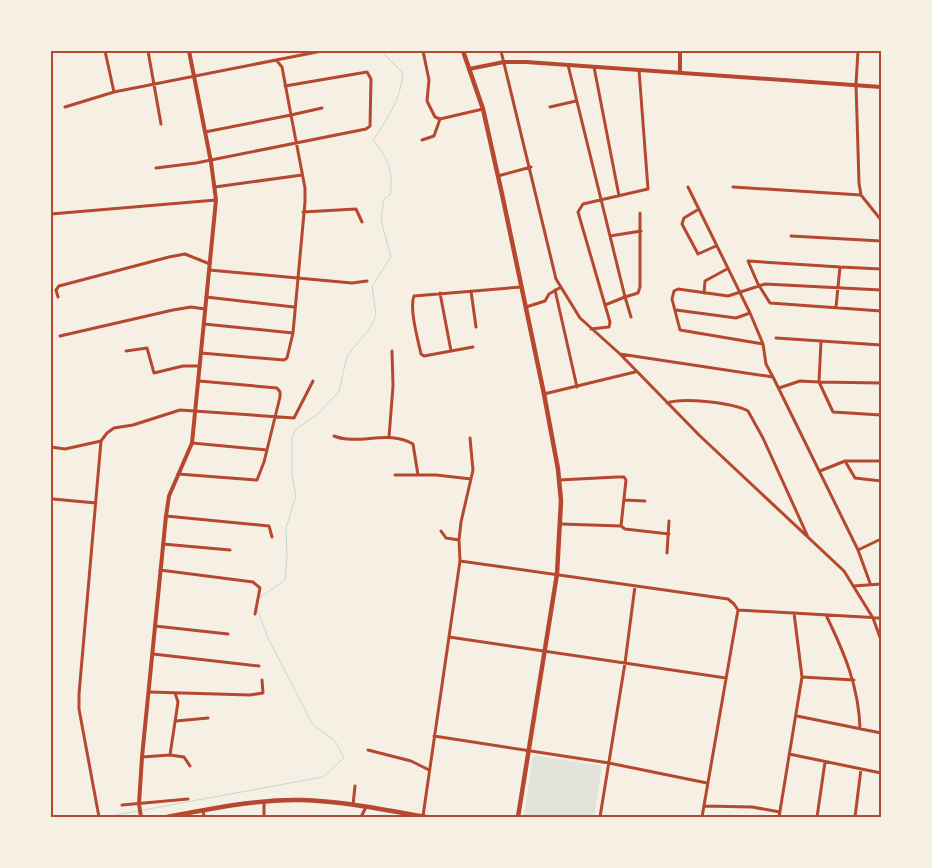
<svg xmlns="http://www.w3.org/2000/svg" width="932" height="868" font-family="Poppins,sans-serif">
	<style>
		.green { fill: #e2e4dc }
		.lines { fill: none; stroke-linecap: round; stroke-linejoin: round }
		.stream { stroke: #c9d6d2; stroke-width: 1 }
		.minor { stroke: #b5482f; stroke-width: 3 }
		.tertiary { stroke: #b5482f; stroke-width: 4 }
		.secondary { stroke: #b5482f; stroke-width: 4.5 }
		.primary { stroke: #b5482f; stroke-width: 4.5 }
		.neatline { fill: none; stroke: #b5482f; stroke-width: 2 }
	</style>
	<rect width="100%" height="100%" fill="#f6efe4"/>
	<path class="green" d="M533,755L602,766L594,817H524Z"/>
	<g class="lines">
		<path class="stream" d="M259,598L285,580L287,556L286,528L296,496L292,475V436L296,429L318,414L339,391L347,356L370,328L376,315L372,286L391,257L381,220L384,199L390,195C394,172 388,158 373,140C388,117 400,102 403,73L381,51
			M105,817L323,777L344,758L335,741L313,725L269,640L257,609"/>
		<path class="minor" d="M105,51L114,92
			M148,51L161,124
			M423,51L429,80L427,101L435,117L440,119L483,109
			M501,51L556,279L580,318L620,354L699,435L844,571L873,618L881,640
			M858,51L856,84L859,183L861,195L881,220
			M277,61L282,67L291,115L322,108
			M568,65L625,297L638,293L640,287V213
			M594,67L619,196
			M65,107L114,92L322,51
			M550,107L576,101
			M422,140L434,136L440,119
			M156,168L196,163L366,129L370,126L371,79L367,72L285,86
			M498,176L531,167
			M215,187L302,175
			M688,187L750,313L763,344L766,364L773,377
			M733,187L861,195
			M699,209L684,218L682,224L698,254L716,246
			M303,212L356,209L362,222
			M51,214L216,200
			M610,236L641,231
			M791,236L881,241
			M840,267L881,269
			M209,270L352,283L367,281
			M555,290L577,387
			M471,291L476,327
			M440,293L451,351L424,356L421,354C418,340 409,308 414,296L521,287
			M704,293L705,281L727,269
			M58,297L56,290L59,286L169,257L185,254L210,264
			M206,297L294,307
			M605,305L578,212L583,204L648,189L639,70
			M526,307L545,301L549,294L561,287
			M836,307L840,267L748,261L758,284L770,303L881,311
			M676,310L736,318L750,313
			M204,324L293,333
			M591,329L609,327L610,322L605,305L625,297L631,317
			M60,336L173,310L191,307L205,309
			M776,338L821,341
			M763,344L680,330L672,299L674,291L678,289L728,296L765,284L881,290
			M126,351L147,348L154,373L183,366H200
			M451,351L473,347
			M201,353L284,360L287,358L293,333L305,202V188L291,115L205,132
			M620,354L773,377L858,550L870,583
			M881,383L819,382L833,412L881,415
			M779,388L800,381L819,382L821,341L881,345
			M544,394L635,372
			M667,403C683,397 734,403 748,411L763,438L808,537
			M334,436C359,446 388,429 413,444L418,475
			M389,437L393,386L392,351
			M192,443L267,450
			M51,447L65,449L101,441
			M845,461L855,478L881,481
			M820,471L845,461H881
			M178,474L257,480L264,462L280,397V392L277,388L199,381
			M395,475H436L471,479
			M559,480L617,477H624L626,480L621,526L561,524
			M53,499L96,503
			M625,500L645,501
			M166,516L269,526L272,537
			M621,526L625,529L669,534
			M441,531L446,538L459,540
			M163,544L230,550
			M858,550L881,539
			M667,553L669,521
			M460,561L728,599L734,604L738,610L881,618
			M160,570L253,582L260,588L255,614
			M854,586L881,584
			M826,615C844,652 859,687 860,729
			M155,626L228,634
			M449,637L726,678
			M153,654L259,666
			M802,677L854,680
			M149,692L250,695L263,693L262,680
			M797,716L881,733
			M176,721L208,718
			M434,736L609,763L707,783
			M368,750L411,761L429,770
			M789,754L881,773
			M170,755L184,757L190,766
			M142,757L170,755L178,702L175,693
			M122,805L188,799
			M353,805L355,786
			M704,806L752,807L780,812
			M203,810L204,817
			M423,816L460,561L459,540L461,522L473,470L470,438
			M99,817L79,709V694L101,441L107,433L114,428L133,425L180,410L294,418L313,381
			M264,817V802
			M361,817L366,807
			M600,817L625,663L635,586
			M702,817L738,610
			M779,817L802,677L794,613
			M817,817L825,762
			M855,817L861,769"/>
		<path class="tertiary" d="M469,69L504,62H526L881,87
			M680,72V51
			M141,817L139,804L142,757L166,516L169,496L192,443L216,200L211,162L189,51"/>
		<path class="secondary" d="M463,51L483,109L502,194L544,394L558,469L561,501L557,574L518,817"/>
		<path class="primary" d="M167,817C211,809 256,799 301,800C343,801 385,810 426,817"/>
	</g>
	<rect width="932" height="868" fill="none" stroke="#f6efe4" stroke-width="105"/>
	<rect x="52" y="52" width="828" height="764" class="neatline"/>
</svg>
